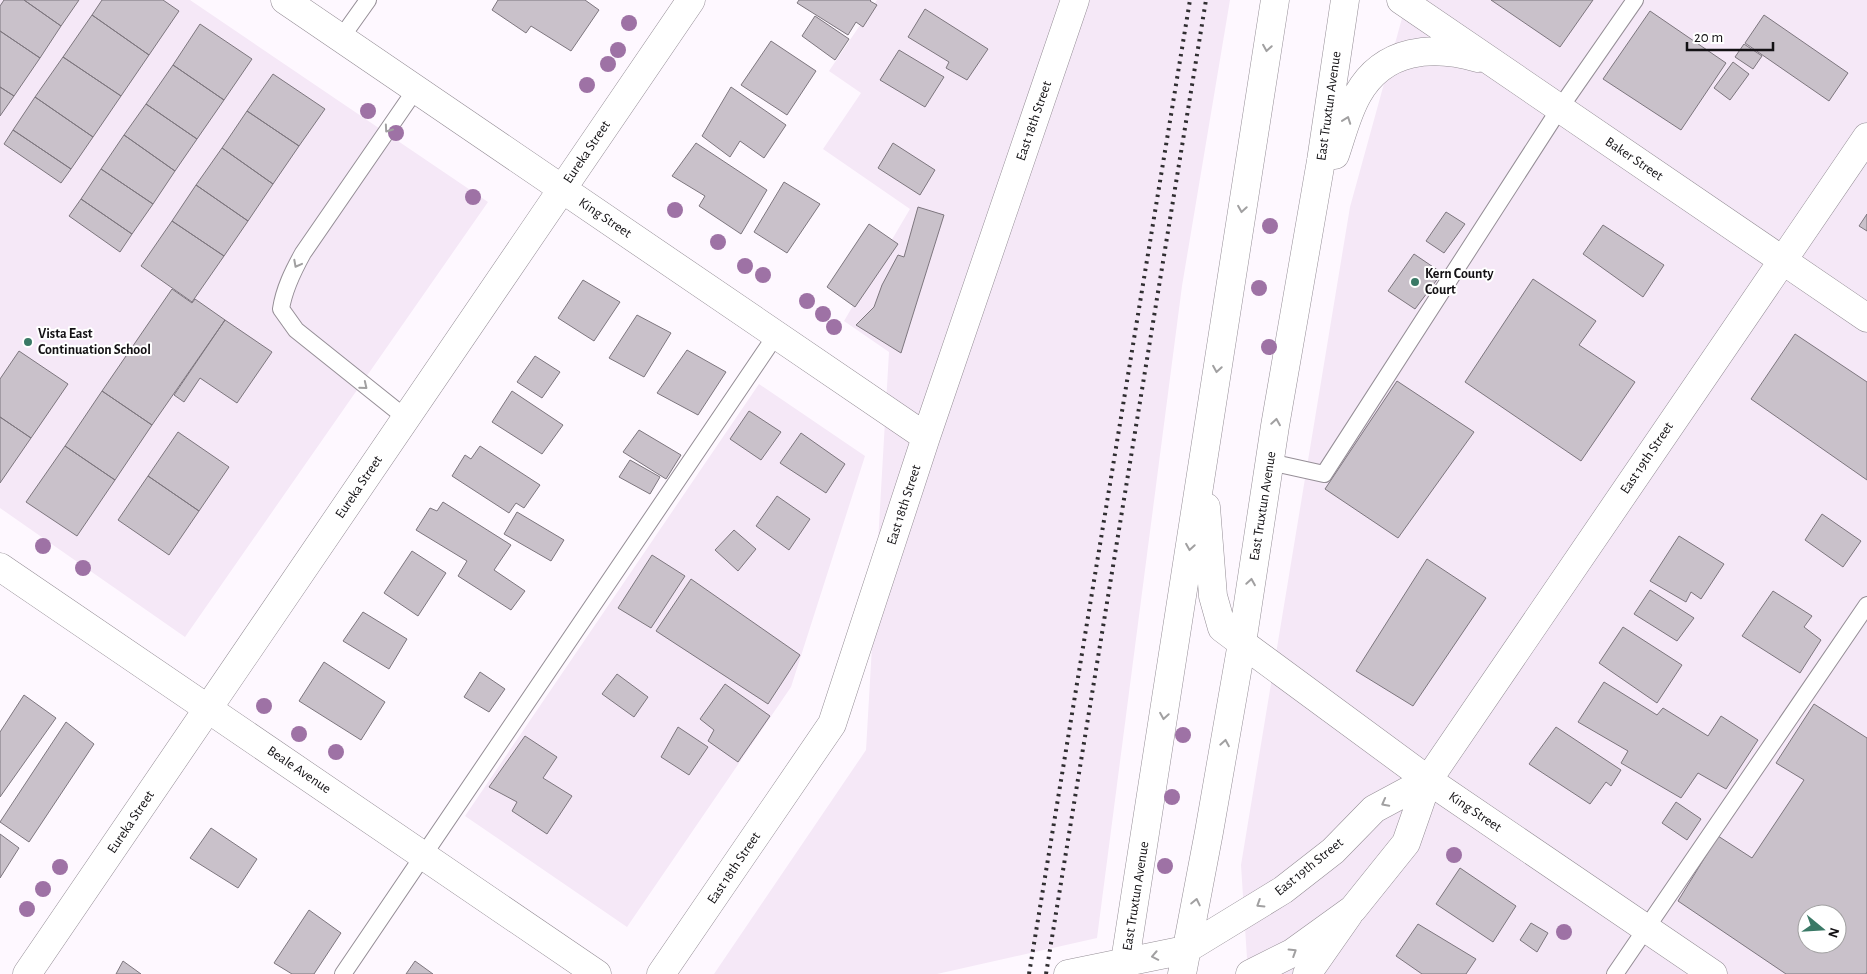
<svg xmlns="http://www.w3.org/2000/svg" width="1867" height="974" font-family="'Alegreya Sans',sans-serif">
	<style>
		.built { fill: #f5e8f7; fill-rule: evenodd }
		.building { fill: #c9c1ca; stroke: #7d767e; fill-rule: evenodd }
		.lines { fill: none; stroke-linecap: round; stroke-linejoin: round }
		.lane-casing { stroke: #958e96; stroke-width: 18 }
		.street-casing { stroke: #958e96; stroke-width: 29 }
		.secondary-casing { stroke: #958e96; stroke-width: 29 }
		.lane { stroke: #fff; stroke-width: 16 }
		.street { stroke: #fff; stroke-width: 28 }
		.secondary { stroke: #fff; stroke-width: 28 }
		.rail { stroke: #302e31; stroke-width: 4; stroke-dasharray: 2.5 5; stroke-linecap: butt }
		.tree { fill: #9e72a5 }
		.oneway { stroke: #a1a0a1 }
		.poi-dot { fill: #3a7966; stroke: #fff; stroke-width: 2 }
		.labels { text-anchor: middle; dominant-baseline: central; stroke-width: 4; stroke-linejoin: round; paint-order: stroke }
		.street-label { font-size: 14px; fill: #131114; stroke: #fff }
		.poi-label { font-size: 14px; font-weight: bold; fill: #131114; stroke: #fff; text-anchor: start }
	</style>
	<rect width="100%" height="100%" fill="#fef8ff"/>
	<path class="built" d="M0,0H190L488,202L185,637L0,508Z
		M877,0H1230L1182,286L1097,938L937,974H714L866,750L889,352L844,321L910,209L823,149L861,93L829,71Z
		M1407,0H1867V974H1248L1241,865L1350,207ZM1807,914H1837V944H1807Z
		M759,384L865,456L791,687L627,927L465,816Z"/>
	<path class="building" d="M4,0H24L61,26L40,58L0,31V6Z
		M24,0H79L61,26Z
		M102,0H163L179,11L149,55L92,15Z
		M498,0H585L599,10L571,51L531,26L526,33L492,10Z
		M799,0H871L870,1L877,5L863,27L856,22L848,35L797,3Z
		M1491,0H1593L1560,47Z
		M925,9L988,49L967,80L946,68L949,62L908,37Z
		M1650,11L1726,63L1681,130L1603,79Z
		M92,15L149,55L121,96L63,57Z
		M1764,15L1848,73L1829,101L1745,43Z
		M815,16L849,39L835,60L802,36Z
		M200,24L252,59L224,100L173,65Z
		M0,31L40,58L14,96L0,87Z
		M771,41L816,71L787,115L741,85Z
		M1744,44L1762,56L1753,69L1735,57Z
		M899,50L944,77L925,107L880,80Z
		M63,57L121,96L93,137L35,97Z
		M1733,62L1749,74L1730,100L1714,88Z
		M173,65L224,100L197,139L146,104Z
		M273,74L325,109L299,146L247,111Z
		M0,87L14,96L0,116Z
		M731,87L786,125L764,158L740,141L730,157L702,136Z
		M35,97L93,137L71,169L13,130Z
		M146,104L197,139L175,171L124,135Z
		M247,111L299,146L273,184L222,148Z
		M13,130L71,169L61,183L4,144Z
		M124,135L175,171L153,204L101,169Z
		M696,143L767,190L741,234L699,206L705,196L672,176Z
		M893,143L935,170L920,195L878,168Z
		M222,148L273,184L248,221L196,185Z
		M101,169L153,204L132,234L81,199Z
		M784,182L820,204L787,253L754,232Z
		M196,185L248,221L224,256L172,221Z
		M81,199L132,234L120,252L69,216Z
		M918,207L944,215L901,353L856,325L874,307L882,285L898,255L904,257Z
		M1446,212L1465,224L1444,253L1426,241Z
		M1867,214V231L1859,226Z
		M172,221L224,256L192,302L141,266Z
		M869,224L898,244L855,307L827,287Z
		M1603,225L1664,265L1643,297L1583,254Z
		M1414,254L1442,273L1415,309L1388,291Z
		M1533,279L1596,321L1579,345L1635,382L1581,461L1465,382Z
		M583,280L620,302L594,341L558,318Z
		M172,289L192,303L195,299L225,320L152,425L102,391Z
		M637,315L671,333L644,377L609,358Z
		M225,320L272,352L237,403L200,378L184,402L174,395Z
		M1795,334L1867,382V480L1751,399Z
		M687,350L726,372L698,415L657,393Z
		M19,351L68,384L31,438L0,417V379Z
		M535,356L560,372L542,398L517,382Z
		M1397,381L1474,432L1398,538L1325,489Z
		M102,391L152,425L115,480L65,446Z
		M512,391L563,425L542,454L492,422Z
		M749,411L781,432L761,460L730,439Z
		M0,417L31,438L0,483Z
		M639,430L681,455L666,479L623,452Z
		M178,432L229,467L199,511L148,476Z
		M801,433L845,464L826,493L780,463Z
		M65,446L115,480L77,536L26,502Z
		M480,446L540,485L524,508L516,503L509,513L452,476L465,455L471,459Z
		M630,460L660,477L650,494L619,477Z
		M148,476L199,511L169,555L118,520Z
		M777,496L810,519L789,550L756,526Z
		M443,502L511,545L494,570L525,591L511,610L458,576L467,561L416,530L430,508L437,511Z
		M517,512L564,540L551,561L504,534Z
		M1822,514L1861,541L1843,567L1805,540Z
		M734,530L756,549L738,571L715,550Z
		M1679,536L1724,564L1701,599L1691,592L1686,602L1650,581Z
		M412,551L446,573L418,616L384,593Z
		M652,555L685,576L651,628L618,608Z
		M1427,559L1486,598L1413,706L1356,671Z
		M691,579L800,655L768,704L656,631Z
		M1650,590L1694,618L1677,641L1634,614Z
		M1773,591L1812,616L1804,627L1821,640L1800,673L1742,636Z
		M363,612L407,639L389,669L343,641Z
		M1623,627L1682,665L1657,703L1599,663Z
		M324,662L385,702L361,740L299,701Z
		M480,672L505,689L489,712L464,697Z
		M617,674L648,697L634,717L602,694Z
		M1604,682L1657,715L1663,708L1708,736L1721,716L1758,740L1726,789L1698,773L1681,798L1621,763L1628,751L1578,722Z
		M725,684L770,716L738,762L708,741L714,730L700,719Z
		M24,695L56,718L0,797V732Z
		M1814,704L1867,738V972L1866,974H1786L1678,901L1718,836L1752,858L1804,780L1776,763ZM1807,914H1837V944H1807Z
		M66,722L94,744L29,842L0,822Z
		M678,727L708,747L689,775L661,757Z
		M1556,727L1621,770L1611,786L1606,782L1590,804L1529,764Z
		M525,736L557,757L543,778L572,796L547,834L512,811L517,802L489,787Z
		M1676,802L1701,819L1687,840L1662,823Z
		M211,828L257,859L238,888L190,858Z
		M0,834L19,848L0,878Z
		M1460,868L1516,906L1493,942L1436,904Z
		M309,910L341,933L314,974H292L274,963Z
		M1531,923L1548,933L1537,952L1520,940Z
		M1418,924L1476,959L1466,974H1422L1396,956Z
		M123,961L141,974H116Z
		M415,961L433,974H406Z"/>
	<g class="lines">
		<g class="lane-casing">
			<path id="lane" d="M341,38L368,0
				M406,418L296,330L281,309C284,289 293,271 303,253L416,89
				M1270,462L1324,474L1560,108L1635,0
				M343,974L776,335
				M1615,974L1867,605"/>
		</g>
		<g class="street-casing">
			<path id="street" d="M285,0L926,437
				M0,567L597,974
				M1242,643L1428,780L1713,974
				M27,974L691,0
				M661,974L832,724L926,437L1075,0
				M1307,974L1349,914"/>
		</g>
		<g class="secondary-casing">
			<path id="secondary" d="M1401,0L1867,318
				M1335,155C1342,135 1347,113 1358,94C1384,48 1433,45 1478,58
				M1206,507L1213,596L1222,628L1242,643
				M1068,974L1185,950L1283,890L1333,851L1374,809L1428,780
				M1123,974L1275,0
				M1182,974L1209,832L1242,643L1275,426L1321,161L1345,0
				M1250,974L1292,953L1353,909L1406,843L1428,780L1867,137"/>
		</g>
		<use href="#lane" class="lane"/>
		<use href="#street" class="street"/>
		<use href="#secondary" class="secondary"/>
		<path class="rail" d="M1029,974L1190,0
			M1046,974L1206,0"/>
	</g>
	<g class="tree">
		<circle cx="629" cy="23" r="8"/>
		<circle cx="618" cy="50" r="8"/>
		<circle cx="608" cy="64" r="8"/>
		<circle cx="587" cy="85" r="8"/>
		<circle cx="368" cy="111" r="8"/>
		<circle cx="396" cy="133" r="8"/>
		<circle cx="473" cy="197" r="8"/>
		<circle cx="675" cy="210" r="8"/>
		<circle cx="1270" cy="226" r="8"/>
		<circle cx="718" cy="242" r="8"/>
		<circle cx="745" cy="266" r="8"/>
		<circle cx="763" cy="275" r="8"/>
		<circle cx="1259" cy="288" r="8"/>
		<circle cx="807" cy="301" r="8"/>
		<circle cx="823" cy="314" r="8"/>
		<circle cx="834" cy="327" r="8"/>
		<circle cx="1269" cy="347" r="8"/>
		<circle cx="43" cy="546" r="8"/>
		<circle cx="83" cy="568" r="8"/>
		<circle cx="264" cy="706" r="8"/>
		<circle cx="299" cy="734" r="8"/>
		<circle cx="1183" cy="735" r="8"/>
		<circle cx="336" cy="752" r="8"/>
		<circle cx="1172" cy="797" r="8"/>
		<circle cx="1454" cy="855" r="8"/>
		<circle cx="1165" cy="866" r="8"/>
		<circle cx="60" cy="867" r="8"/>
		<circle cx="43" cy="889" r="8"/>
		<circle cx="27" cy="909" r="8"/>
		<circle cx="1564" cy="932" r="8"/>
	</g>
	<defs><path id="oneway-chevron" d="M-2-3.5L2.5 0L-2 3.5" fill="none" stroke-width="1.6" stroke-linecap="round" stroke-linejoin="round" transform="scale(1.25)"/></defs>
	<g class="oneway">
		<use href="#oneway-chevron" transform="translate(1267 48) rotate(99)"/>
		<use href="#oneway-chevron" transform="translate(1347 120) rotate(-70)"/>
		<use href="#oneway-chevron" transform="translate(388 129) rotate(125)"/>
		<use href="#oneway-chevron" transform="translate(1242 209) rotate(99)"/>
		<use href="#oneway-chevron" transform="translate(297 264) rotate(118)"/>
		<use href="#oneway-chevron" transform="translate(1217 369) rotate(99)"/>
		<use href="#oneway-chevron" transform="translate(364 386) rotate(39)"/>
		<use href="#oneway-chevron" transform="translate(1276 422) rotate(-81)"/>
		<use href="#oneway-chevron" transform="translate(1190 547) rotate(99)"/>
		<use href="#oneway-chevron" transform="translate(1251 582) rotate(-81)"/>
		<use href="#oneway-chevron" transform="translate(1164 716) rotate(99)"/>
		<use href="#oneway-chevron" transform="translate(1225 743) rotate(-80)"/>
		<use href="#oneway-chevron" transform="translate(1385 803) rotate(152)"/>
		<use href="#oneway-chevron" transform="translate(1196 902) rotate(-78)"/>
		<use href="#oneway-chevron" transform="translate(1260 904) rotate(148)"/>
		<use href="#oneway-chevron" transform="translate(1293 952) rotate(-32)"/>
		<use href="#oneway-chevron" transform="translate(1155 956) rotate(169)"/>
	</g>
	<g class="poi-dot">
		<circle cx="1415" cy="282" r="5"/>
		<circle cx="28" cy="342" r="5"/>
	</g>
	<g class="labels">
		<g class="street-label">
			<text transform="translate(1329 106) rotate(-82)">East Truxtun Avenue</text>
			<text transform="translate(1034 121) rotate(-71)">East 18th Street</text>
			<text transform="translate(587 152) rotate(-56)">Eureka Street</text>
			<text transform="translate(1634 159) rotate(34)">Baker Street</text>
			<text transform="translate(605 218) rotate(34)">King Street</text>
			<text transform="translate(1647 458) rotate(-56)">East 19th Street</text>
			<text transform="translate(359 487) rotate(-56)">Eureka Street</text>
			<text transform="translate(904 505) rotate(-72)">East 18th Street</text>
			<text transform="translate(1263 506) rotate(-81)">East Truxtun Avenue</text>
			<text transform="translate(299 770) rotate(34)">Beale Avenue</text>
			<text transform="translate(1475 812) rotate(34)">King Street</text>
			<text transform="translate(131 822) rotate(-56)">Eureka Street</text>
			<text transform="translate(1309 867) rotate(-39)">East 19th Street</text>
			<text transform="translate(734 868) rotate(-56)">East 18th Street</text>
			<text transform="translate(1136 896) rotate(-81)">East Truxtun Avenue</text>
		</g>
		<g class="poi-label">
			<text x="1425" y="274">Kern County<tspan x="1425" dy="16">Court</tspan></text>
			<text x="38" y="334">Vista East<tspan x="38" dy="16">Continuation School</tspan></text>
		</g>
	</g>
	<g transform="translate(1822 929) rotate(108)"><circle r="24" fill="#ffffff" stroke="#a1a0a1"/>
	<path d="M0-4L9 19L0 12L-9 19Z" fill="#3a7966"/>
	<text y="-8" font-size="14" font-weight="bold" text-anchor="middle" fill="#131114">N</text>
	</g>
	<path d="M1687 42v8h86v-8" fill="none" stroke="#131114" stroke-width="2.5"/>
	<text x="1694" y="42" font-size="15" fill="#131114" stroke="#ffffff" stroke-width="4" paint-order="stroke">20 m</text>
</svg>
